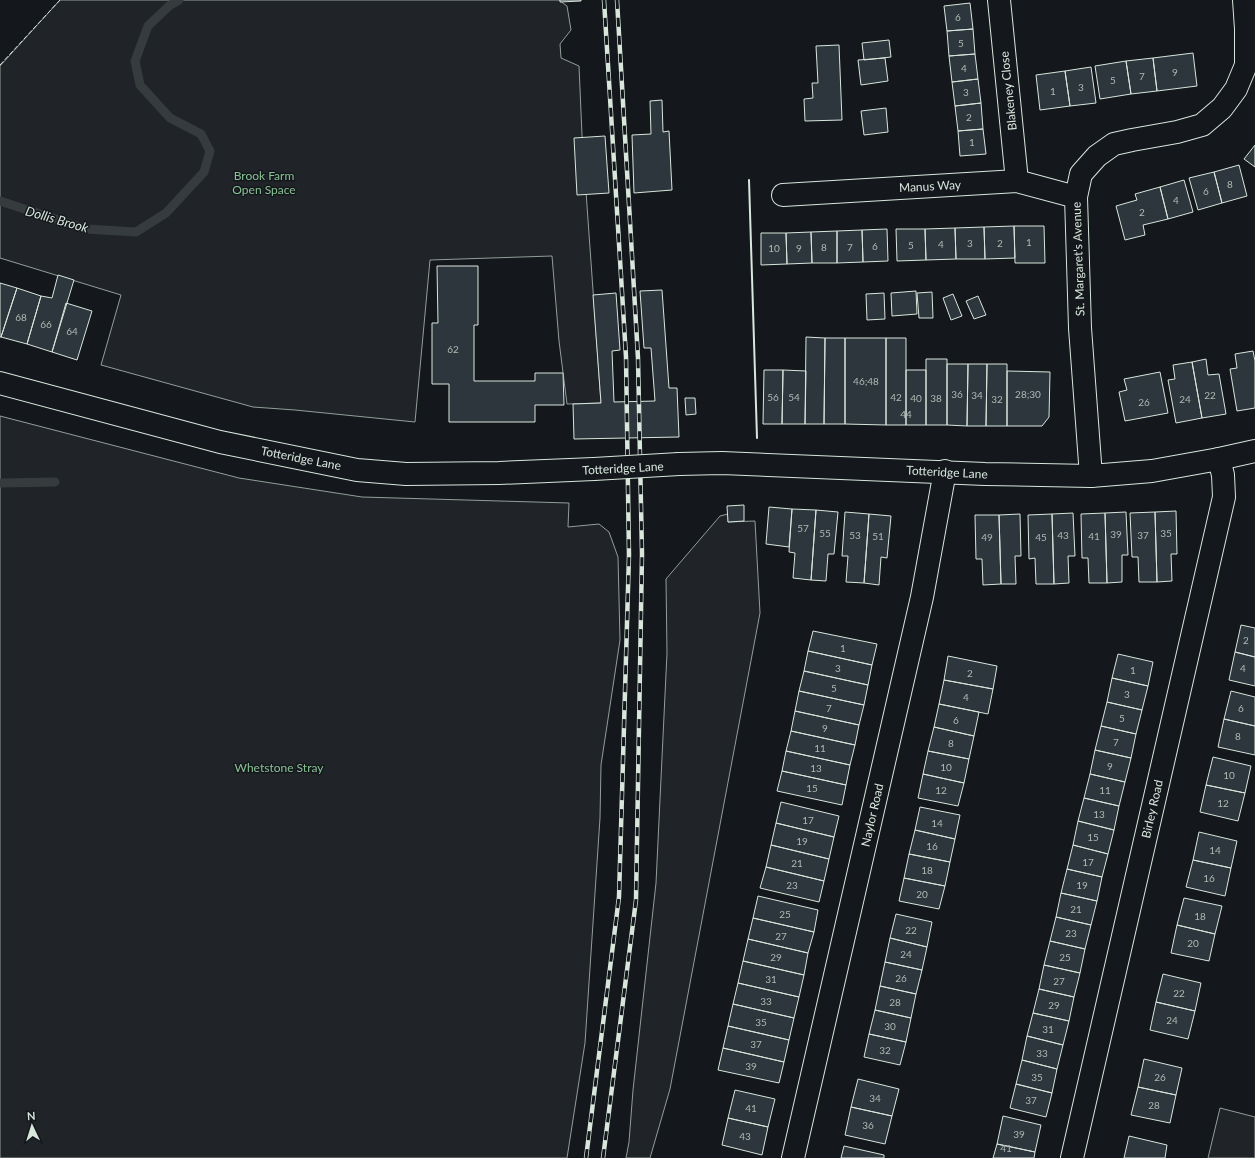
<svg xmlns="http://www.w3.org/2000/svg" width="1255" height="1158" font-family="Lato,sans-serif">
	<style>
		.green { fill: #202428; stroke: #939e99 }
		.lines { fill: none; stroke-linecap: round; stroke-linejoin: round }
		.stream { stroke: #363b3e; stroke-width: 9 }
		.building { fill: #2c363c; stroke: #d8e6dc }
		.street-casing { stroke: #d8e6dc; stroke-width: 24 }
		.primary-casing { stroke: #d8e6dc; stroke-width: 24 }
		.street { stroke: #14181c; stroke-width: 22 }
		.primary { stroke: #14181c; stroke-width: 22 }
		.rail-casing { stroke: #d8e6dc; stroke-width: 4.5 }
		.rail { stroke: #14181c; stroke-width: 3; stroke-dasharray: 9; stroke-linecap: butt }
		.primary-bridge-casing { stroke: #d8e6dc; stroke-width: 24; stroke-linecap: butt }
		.primary-bridge { stroke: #14181c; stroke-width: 22 }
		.fence { stroke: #d8e6dc; stroke-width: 1; stroke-dasharray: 5 2; stroke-linecap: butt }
		.wall { stroke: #d8e6dc; stroke-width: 2 }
		.labels { text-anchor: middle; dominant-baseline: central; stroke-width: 3; stroke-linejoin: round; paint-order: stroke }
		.number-label { font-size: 10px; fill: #adbab4 }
		.street-label { font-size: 12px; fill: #d8e6dc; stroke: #14181c }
		.park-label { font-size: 12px; fill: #8ac095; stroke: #14181c }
		.water-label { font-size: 13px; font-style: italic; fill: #d8e6dc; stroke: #14181c }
	</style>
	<rect width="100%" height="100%" fill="#14181c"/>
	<path class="green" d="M60,0H559L567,6L571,30L560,44L561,58L579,66L582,135L601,403L567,404L559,341L552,256L430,260L415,422L295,410L253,407L101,365L121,295L0,258V66Z
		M0,416L239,478L362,497L569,503L568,527L599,524L609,532L618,557L620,640L601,765L600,818L585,1043L567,1158H0Z
		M728,514V522L755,521L760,613L670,1089L650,1158H626L629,1142L633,1090L656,883L667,653L666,579L720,516Z
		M1220,1108L1255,1117V1158H1208Z"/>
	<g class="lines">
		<path class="stream" d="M0,201L86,229L136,232L166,213L204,172L210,151L201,134L170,118L140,85L135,61L148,26L169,6L179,0
			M0,483L55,482"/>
	</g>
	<path class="building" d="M560,0H581V1L560,2Z
		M970,3L973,29L947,31L944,6Z
		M973,29L975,54L949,56L947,31Z
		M889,40L891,57L864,60L862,43Z
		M839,45L842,120L805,121L804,99L813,98L812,83H818L816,46Z
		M1193,53L1197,86L1157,91L1153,58Z
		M975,54L978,79L952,82L949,56Z
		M885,58L888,81L861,85L858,60Z
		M1153,58L1157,91L1131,94L1126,61Z
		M1126,61L1131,94L1100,99L1095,66Z
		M1091,67L1096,103L1070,106L1065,71Z
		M1065,71L1070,106L1040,110L1036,75Z
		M978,79L981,103L955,106L952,82Z
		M662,100L663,132L669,131L672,190L634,193L632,135L651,134L650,101Z
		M981,103L983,129L958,131L955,106Z
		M886,108L888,132L864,135L861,111Z
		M983,129L986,154L960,156L958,131Z
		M605,136L609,193L577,195L574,138Z
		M1255,145V167L1244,159Z
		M1239,165L1247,196L1222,203L1214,172Z
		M1214,172L1222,203L1198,210L1189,178Z
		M1184,180L1193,212L1168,219L1160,187Z
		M1160,187L1168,219L1143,225L1145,235L1125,240L1116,206L1137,200L1135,194Z
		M1014,226L1015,258L985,259L984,227Z
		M1014,226H1044L1045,263H1015Z
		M984,227L985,259H956L955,228Z
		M955,228L956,259L926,260L925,229Z
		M887,229L888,261L863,262L862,230Z
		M896,229H925L926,260L897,261Z
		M862,230L863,262L837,263V231Z
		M837,231V263H812L811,232Z
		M811,232L812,263L787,264L786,233Z
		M761,233H786L787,264L761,265Z
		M437,266H478V325H474V381H535V373H563L564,405H535V422H449V384H432V323H438Z
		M58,275L74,280L52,352L27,344L41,296L52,298Z
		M0,283L17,288L1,337H0Z
		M17,288L41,296L27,344L1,337Z
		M662,290L669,388H677L679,437L574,439L573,404L601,403L593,295L616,293L620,350L612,351L614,402L655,401L651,348H644L640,291Z
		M916,291L917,314L892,316L891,293Z
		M932,292L933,318H919L917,293Z
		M884,293L885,319L867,320L866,294Z
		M953,294L962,316L951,320L943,298Z
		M978,296L986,315L974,319L966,301Z
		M66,303L92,311L77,360L52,352Z
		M806,337L825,338L824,424H805Z
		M825,338H845V424H824Z
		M845,338H886V425L845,424Z
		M886,338H906V425H886Z
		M1253,351L1255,361V408L1237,411L1230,369L1237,368L1235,354Z
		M926,359H947V425H926Z
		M1206,359L1208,375L1219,374L1226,414L1202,418L1192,362Z
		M1192,362L1202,418L1176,423L1168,380L1175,379L1173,365Z
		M947,364H968L967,426L947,425Z
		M968,364H987L986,426H967Z
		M987,364H1007V426H986Z
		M764,370H783L782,424H763Z
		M783,370L806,371L805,424H782Z
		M906,370H926V425H906Z
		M1007,371L1050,372L1049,417L1042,426H1007Z
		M1160,372L1168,413L1125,421L1119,392L1127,390L1124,379Z
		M685,398H695L696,414L686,415Z
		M744,505V521L728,522L727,506Z
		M769,507L792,509L789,547L766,544Z
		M792,509L816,510L811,580L793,578L795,553L789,552Z
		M816,510L838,512L834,554H828L826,581L811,580Z
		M1176,511L1177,554H1171L1172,581L1157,582L1155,512Z
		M845,512L869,514L864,583L846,582L848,556H842Z
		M1126,512L1128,555H1122V582L1107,583L1105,513Z
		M1155,512L1157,582H1139L1138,557H1132L1130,513Z
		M1073,513L1075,556H1068L1069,583L1054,584L1052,514Z
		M1105,513L1107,583H1089L1088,558H1082L1081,514Z
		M869,514L891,516L887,558L881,557L879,585L864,583Z
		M1020,514L1021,556H1015L1016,584H1001L999,515Z
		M1052,514L1054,584H1036L1035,558L1029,559L1028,515Z
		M975,515H999L1001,584L983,585L982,559H976Z
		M1241,625L1255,628V657L1235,652Z
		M813,631L877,644L872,665L808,651Z
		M808,651L872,665L868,685L804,671Z
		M1235,652L1255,657V686L1229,680Z
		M1118,654L1153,662L1148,686L1112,678Z
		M948,656L997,666L993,689L944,680Z
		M804,671L868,685L864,705L799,691Z
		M1112,678L1148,686L1142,710L1107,702Z
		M944,680L993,689L988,714L939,704Z
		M799,691L864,705L859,725L795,711Z
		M1231,691L1255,697V726L1224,719Z
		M1107,702L1142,710L1136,734L1101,726Z
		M939,704L979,712L974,736L934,727Z
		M795,711L859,725L855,745L791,731Z
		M1224,719L1255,726V755L1218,747Z
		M1101,726L1136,734L1131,758L1095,750Z
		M934,727L974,736L969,759L928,751Z
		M791,731L855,745L850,765L786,751Z
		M1095,750L1131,758L1125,782L1090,774Z
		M786,751L850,765L846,785L782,771Z
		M928,751L969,759L964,783L923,774Z
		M1213,757L1251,766L1245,793L1206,785Z
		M782,771L846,785L842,805L777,791Z
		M923,774L964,783L958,806L918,798Z
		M1090,774L1125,782L1119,806L1084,798Z
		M1206,785L1245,793L1238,821L1200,812Z
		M1084,798L1119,806L1114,830L1078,821Z
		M781,802L839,816L834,837L776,823Z
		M920,807L960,815L955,839L915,830Z
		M1078,821L1114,830L1108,854L1073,845Z
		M776,823L834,837L829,859L771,845Z
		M915,830L955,839L950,862L909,854Z
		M1199,832L1237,841L1231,868L1193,860Z
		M771,845L829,859L824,881L766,867Z
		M1073,845L1108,854L1102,877L1067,869Z
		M909,854L950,862L945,886L904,878Z
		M1193,860L1231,868L1225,896L1186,887Z
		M766,867L824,881L819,902L760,888Z
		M1067,869L1102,877L1097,901L1061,893Z
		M904,878L945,886L939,909L899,901Z
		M1061,893L1097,901L1091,925L1056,917Z
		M758,896L818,910L814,932L753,918Z
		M1184,898L1222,906L1215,934L1177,925Z
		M896,914L932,922L927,947L890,938Z
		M1056,917L1091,925L1085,949L1050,941Z
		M753,918L814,932L808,953L748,939Z
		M1177,925L1215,934L1209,961L1171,953Z
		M890,938L927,947L922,970L885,962Z
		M748,939L808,953L804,975L743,961Z
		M1050,941L1085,949L1080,973L1044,965Z
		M743,961L804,975L799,997L738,983Z
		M885,962L922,970L916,994L880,986Z
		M1044,965L1080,973L1074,997L1039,989Z
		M1163,974L1201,983L1195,1011L1156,1002Z
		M738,983L799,997L794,1018L733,1004Z
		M880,986L916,994L911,1018L875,1010Z
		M1039,989L1074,997L1069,1021L1033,1013Z
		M1156,1002L1195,1011L1188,1039L1150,1030Z
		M733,1004L794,1018L789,1040L728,1026Z
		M875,1010L911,1018L906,1042L869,1034Z
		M1033,1013L1069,1021L1063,1045L1027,1036Z
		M728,1026L789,1040L784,1062L723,1048Z
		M869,1034L906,1042L900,1065L864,1057Z
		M1027,1036L1063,1045L1057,1069L1022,1060Z
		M723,1048L784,1062L779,1083L718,1070Z
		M1144,1059L1182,1068L1176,1095L1138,1087Z
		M1022,1060L1057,1069L1052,1093L1016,1084Z
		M858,1079L899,1089L892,1116L851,1107Z
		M1016,1084L1052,1093L1046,1117L1010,1108Z
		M1138,1087L1176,1095L1170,1123L1131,1115Z
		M735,1090L775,1099L768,1127L728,1118Z
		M851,1107L892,1116L885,1144L845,1135Z
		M1003,1116L1041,1125L1035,1152L997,1144Z
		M728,1118L768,1127L762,1155L722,1145Z
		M1129,1136L1167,1145L1165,1158H1124Z
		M997,1144L1035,1152L1034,1158H993Z
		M844,1146L884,1155V1158H841Z"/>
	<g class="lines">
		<g class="street-casing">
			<path id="street" d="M999,0L1017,181
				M783,195L1017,181L1076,197
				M1091,476L1080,328L1076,197L1081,174L1097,156L1114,144L1132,140L1177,132L1202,125L1222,108L1236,89L1246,65V29L1244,0
				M793,1158L922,597L945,471
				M1072,1158L1224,497L1223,475L1219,459"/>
		</g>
		<g class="primary-casing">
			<path id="primary" d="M0,383L220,442L357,470L406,474L499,473L594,469
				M679,464L722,463L985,474L1091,476L1152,471L1219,459L1255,451"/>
		</g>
		<use href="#street" class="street"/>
		<use href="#primary" class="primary"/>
		<g class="rail-casing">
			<path id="rail" d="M586,1158L619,897L629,555L626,357L604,0
				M603,1158L636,900L642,554L638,358L617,0"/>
		</g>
		<use href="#rail" class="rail"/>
		<g class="primary-bridge-casing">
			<path id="primary-bridge" d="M594,469L679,464"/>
		</g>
		<use href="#primary-bridge" class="primary-bridge"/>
		<path class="fence" d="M0,65L60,0"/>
		<path class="wall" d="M749,180L757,438"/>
	</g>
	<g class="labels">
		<g class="number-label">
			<text x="958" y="17">6</text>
			<text x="961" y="43">5</text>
			<text x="964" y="68">4</text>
			<text x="1175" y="72">9</text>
			<text x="1142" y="76">7</text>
			<text x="1113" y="80">5</text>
			<text x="1081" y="87">3</text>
			<text x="1053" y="91">1</text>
			<text x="966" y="92">3</text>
			<text x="969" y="117">2</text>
			<text x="972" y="142">1</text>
			<text x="1230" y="184">8</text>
			<text x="1206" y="191">6</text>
			<text x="1176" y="200">4</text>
			<text x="1142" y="212">2</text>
			<text x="1029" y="242">1</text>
			<text x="970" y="243">3</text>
			<text x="1000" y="243">2</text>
			<text x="941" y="244">4</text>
			<text x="911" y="245">5</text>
			<text x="875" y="246">6</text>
			<text x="824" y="247">8</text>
			<text x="850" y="247">7</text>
			<text x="774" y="248">10</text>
			<text x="799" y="248">9</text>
			<text x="21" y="317">68</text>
			<text x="46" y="324">66</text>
			<text x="72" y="331">64</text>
			<text x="453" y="349">62</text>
			<text x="866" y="381">46;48</text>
			<text x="957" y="394">36</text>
			<text x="1028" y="394">28;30</text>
			<text x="977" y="395">34</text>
			<text x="1210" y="395">22</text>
			<text x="773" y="397">56</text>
			<text x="794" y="397">54</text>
			<text x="896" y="397">42</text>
			<text x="916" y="398">40</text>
			<text x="936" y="398">38</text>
			<text x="997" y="399">32</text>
			<text x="1185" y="399">24</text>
			<text x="1144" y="402">26</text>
			<text x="906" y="414">44</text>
			<text x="803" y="528">57</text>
			<text x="825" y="533">55</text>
			<text x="1166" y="533">35</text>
			<text x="1116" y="534">39</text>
			<text x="855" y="535">53</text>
			<text x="1063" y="535">43</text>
			<text x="1143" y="535">37</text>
			<text x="878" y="536">51</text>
			<text x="1094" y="536">41</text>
			<text x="987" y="537">49</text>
			<text x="1041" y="537">45</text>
			<text x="1246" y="640">2</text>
			<text x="843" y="648">1</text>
			<text x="838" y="668">3</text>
			<text x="1243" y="668">4</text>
			<text x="1133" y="670">1</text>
			<text x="970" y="673">2</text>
			<text x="834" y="688">5</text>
			<text x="1127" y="694">3</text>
			<text x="966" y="697">4</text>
			<text x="829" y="708">7</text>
			<text x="1241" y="708">6</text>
			<text x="1122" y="718">5</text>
			<text x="956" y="720">6</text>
			<text x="825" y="728">9</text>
			<text x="1238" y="736">8</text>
			<text x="1116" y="742">7</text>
			<text x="951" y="743">8</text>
			<text x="820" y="748">11</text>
			<text x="1110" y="766">9</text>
			<text x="946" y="767">10</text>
			<text x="816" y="768">13</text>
			<text x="1229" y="775">10</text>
			<text x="812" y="788">15</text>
			<text x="941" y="790">12</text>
			<text x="1105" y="790">11</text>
			<text x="1223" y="803">12</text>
			<text x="1099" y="814">13</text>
			<text x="808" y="820">17</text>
			<text x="937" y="823">14</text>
			<text x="1093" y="837">15</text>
			<text x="802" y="841">19</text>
			<text x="932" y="846">16</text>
			<text x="1215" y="850">14</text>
			<text x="1088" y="862">17</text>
			<text x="797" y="863">21</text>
			<text x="927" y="870">18</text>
			<text x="1209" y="878">16</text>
			<text x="792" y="885">23</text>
			<text x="1082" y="885">19</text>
			<text x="922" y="894">20</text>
			<text x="1076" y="909">21</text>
			<text x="785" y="914">25</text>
			<text x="1200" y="916">18</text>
			<text x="911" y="930">22</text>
			<text x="1071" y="933">23</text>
			<text x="781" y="936">27</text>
			<text x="1193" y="943">20</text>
			<text x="906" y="954">24</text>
			<text x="776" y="957">29</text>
			<text x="1065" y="957">25</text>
			<text x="901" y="978">26</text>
			<text x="771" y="979">31</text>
			<text x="1059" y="981">27</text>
			<text x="1179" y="993">22</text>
			<text x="766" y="1001">33</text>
			<text x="895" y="1002">28</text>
			<text x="1054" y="1005">29</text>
			<text x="1172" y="1020">24</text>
			<text x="761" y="1022">35</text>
			<text x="890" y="1026">30</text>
			<text x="1048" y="1029">31</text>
			<text x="756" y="1044">37</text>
			<text x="885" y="1050">32</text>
			<text x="1042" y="1053">33</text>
			<text x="751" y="1066">39</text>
			<text x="1037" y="1077">35</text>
			<text x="1160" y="1077">26</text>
			<text x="875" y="1098">34</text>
			<text x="1031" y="1100">37</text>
			<text x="1154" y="1105">28</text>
			<text x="751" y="1108">41</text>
			<text x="868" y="1125">36</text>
			<text x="1019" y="1134">39</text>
			<text x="745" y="1136">43</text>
			<text x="1006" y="1148">41</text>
		</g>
		<g class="street-label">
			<text transform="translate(1008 91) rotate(-96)">Blakeney Close</text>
			<text transform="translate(930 186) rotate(-3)">Manus Way</text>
			<text transform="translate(1078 259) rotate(-92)">St. Margaret's Avenue</text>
			<text transform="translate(301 458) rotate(11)">Totteridge Lane</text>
			<text transform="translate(623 468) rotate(-3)">Totteridge Lane</text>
			<text transform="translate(947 472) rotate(3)">Totteridge Lane</text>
			<text transform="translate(1152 809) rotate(-77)">Birley Road</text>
			<text transform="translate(872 815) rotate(-77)">Naylor Road</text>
		</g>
		<g class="park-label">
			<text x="264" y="175">Brook Farm<tspan x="264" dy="14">Open Space</tspan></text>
			<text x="279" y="767">Whetstone Stray</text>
		</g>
		<g class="water-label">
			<text transform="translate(57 219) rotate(16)">Dollis Brook</text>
		</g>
	</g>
	<g transform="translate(32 1126) rotate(356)" stroke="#14181c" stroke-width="3" paint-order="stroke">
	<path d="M0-3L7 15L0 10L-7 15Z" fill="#d8e6dc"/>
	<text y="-6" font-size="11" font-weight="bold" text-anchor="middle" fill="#d8e6dc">N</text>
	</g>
</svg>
